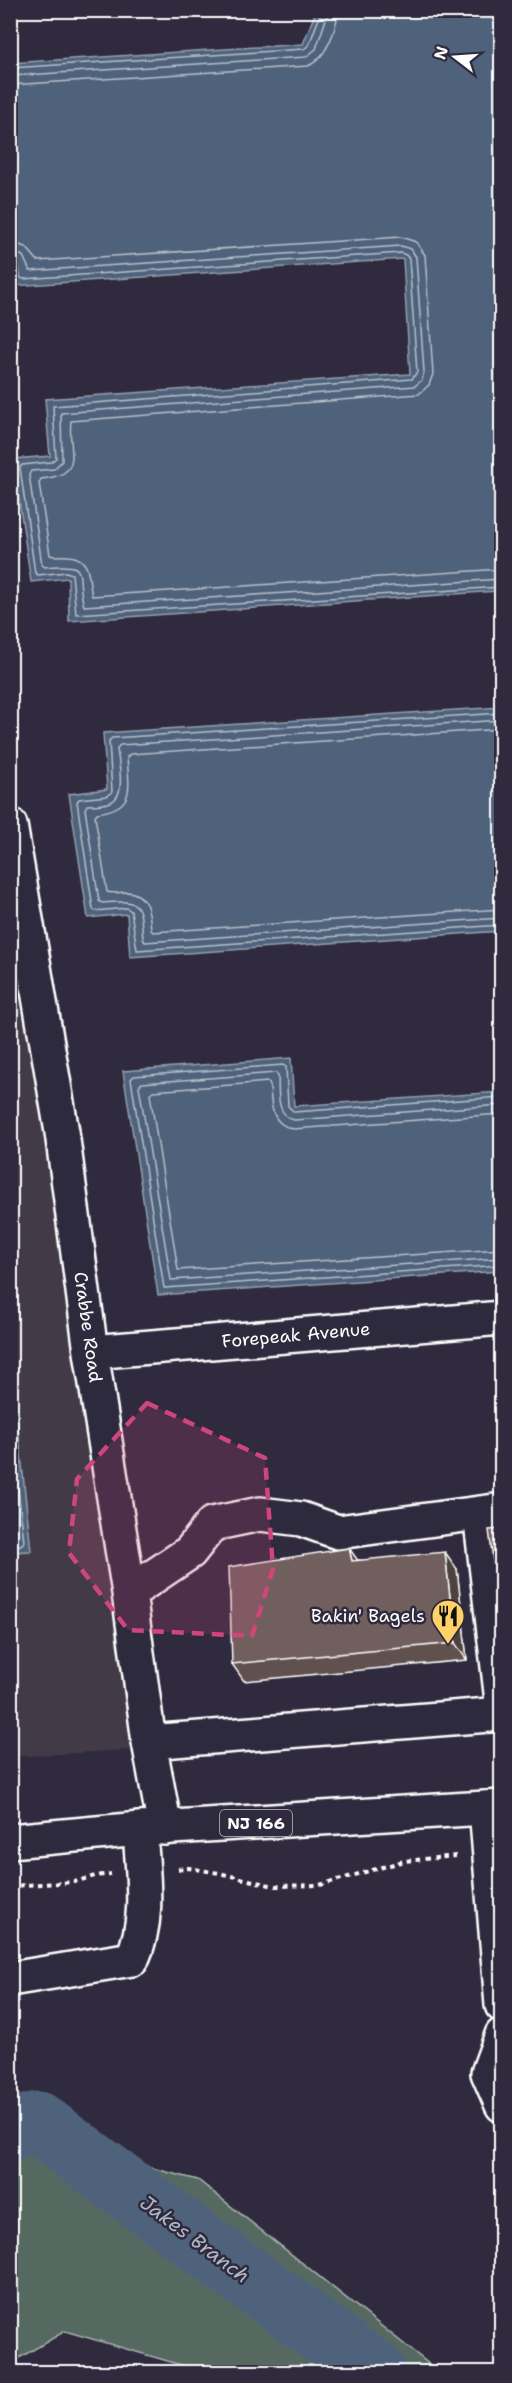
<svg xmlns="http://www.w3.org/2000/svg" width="512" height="2383" font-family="'Shantell Sans',sans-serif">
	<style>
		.built { fill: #423a47 }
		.green { fill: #576961; stroke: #abb4b0; stroke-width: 1.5 }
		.water { fill: #50627b; stroke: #96a1b0; stroke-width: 1.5 }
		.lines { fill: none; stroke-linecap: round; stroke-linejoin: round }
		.shore { stroke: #b9c0ca; stroke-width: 1.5 }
		.river { stroke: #50627b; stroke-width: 63 }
		.minor-casing { stroke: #fff; stroke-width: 38 }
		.major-casing { stroke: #fff; stroke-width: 38 }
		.path { stroke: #fff; stroke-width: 4; stroke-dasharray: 4.5 4.5; stroke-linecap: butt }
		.minor { stroke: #2f2a3d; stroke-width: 33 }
		.major { stroke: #2f2a3d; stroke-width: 33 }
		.wall { fill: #605150; stroke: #fff; stroke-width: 1.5 }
		.shaded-wall { fill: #4e4241; stroke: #fff; stroke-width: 1.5 }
		.building { fill: #705e5d; stroke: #fff; stroke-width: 1.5 }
		.marked { fill: #ce467c; fill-opacity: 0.2; stroke: #ce467c; stroke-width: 4.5; stroke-dasharray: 12 8; stroke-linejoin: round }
		.labels { text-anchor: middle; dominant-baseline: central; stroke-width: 5; stroke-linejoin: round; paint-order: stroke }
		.shield { fill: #2f2a3d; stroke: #c1bfc5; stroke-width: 1.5 }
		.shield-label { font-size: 16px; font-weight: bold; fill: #fff }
		.street-label { font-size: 18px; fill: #fff; stroke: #2f2a3d }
		.poi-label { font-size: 18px; fill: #fff; stroke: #2f2a3d; text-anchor: end }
		.water-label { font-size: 20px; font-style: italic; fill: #b0b8c4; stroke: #2f2a3d }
	</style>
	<rect width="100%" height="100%" fill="#2f2a3d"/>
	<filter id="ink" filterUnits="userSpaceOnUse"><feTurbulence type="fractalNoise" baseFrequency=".0167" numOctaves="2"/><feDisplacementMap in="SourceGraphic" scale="12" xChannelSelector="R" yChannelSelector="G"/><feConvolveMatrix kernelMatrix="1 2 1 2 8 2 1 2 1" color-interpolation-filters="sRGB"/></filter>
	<g filter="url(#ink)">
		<path class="built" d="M10,848L156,1748L11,1757V1552L31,1550L10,1359Z"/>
		<path class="green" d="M58,2144L198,2180L439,2372H205L65,2331L11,2363V2154Z"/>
		<path class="water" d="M316,11H501V597L498,591L69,621L68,578L31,582L13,459L50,456L45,399L410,374L403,259L14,286L13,242L10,241L11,63L303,44Z
			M501,707V931L130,957L127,914L88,918L69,794L107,789L103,733Z
			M291,1058L294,1106L501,1092V1271L158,1295L123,1071Z
			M11,1359L31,1551L11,1552H10Z"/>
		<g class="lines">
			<path class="shore" d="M10,68L304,49L309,45L322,10
				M10,76L306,57L316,49L329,10
				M10,85L308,66C326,59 337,29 338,10
				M10,242L26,247L38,261L401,237L416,242L425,255L433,374L429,385L419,394L71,421C67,451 87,475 41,479L39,483L50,555C55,557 61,555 68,556C92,557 88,580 92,596L502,569
				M10,251L23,256L30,271L401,246L411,249L416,257L424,372L422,380L415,386L61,413L62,461L54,469L31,471L29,475L42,565L45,567C93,562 74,572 84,606L502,579
				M10,259L18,262L20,277L23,279L401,253L406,255L409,259L417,372L412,379L53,406L56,458L51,462L22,465L20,468L35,573L38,575L66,572L72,574L76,614L502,587
				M502,713L112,738L109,741L112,792L107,796L79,799L77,802L93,909L95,911L127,908L131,911L137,950L502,925
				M502,720L120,745L117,748C118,762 127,795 111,802C104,805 95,805 87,805L85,809L99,901L102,903C141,900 140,901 143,939L145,942L502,918
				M502,729L130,754L127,757C129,788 136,808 97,813L95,816L107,892C113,894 119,892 127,892C148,893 150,913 151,930L153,932L502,909
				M502,1097L294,1112L288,1106L286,1067L283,1065L134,1076L131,1079L164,1288L502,1265
				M502,1105L294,1120C275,1115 279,1091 278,1075L276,1073L142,1083L139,1086L171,1280L502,1258
				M502,1114L293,1129C270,1124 271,1104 270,1085L268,1082L153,1091L150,1094L178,1270L502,1249
				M10,1417L24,1542L21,1545L10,1546"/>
			<path class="river" d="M10,2130L38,2123L375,2372"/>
			<g class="minor-casing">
				<path id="minor" d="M10,825L62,1132L91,1352L129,1593L149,1742L165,1828
					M91,1352L502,1318
					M480,1513L502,1701
					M129,1593L190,1552L212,1524L260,1514L301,1519L338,1532L502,1510
					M149,1742L502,1714
					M486,1808L502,2005
					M10,1979L132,1959C151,1918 142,1872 140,1829
					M502,2035L488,2073L502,2105"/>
			</g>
			<g class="major-casing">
				<path id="major" d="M10,1841L140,1829L502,1807"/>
			</g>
			<path class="path" d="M178,1869L189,1868L219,1873L274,1886L320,1885L404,1861L456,1856
				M10,1886L74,1882L95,1876L111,1874"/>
			<use href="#minor" class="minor"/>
			<use href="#major" class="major"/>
		</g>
		<path class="wall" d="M358,1560L457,1569L467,1660L244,1681L232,1664Z"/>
		<path class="shaded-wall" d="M349,1548L361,1565L352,1561Z
			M445,1552L457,1569L467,1660L455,1643Z"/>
		<path class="building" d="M501,1529V1622L489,1530Z
			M349,1548L352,1561L445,1552L455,1643L232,1664L229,1567Z"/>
	</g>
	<path class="marked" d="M147,1403L265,1458L273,1569L252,1636L128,1630L69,1553L77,1479Z"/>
	<defs>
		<g id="restaurant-pin" transform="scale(1.725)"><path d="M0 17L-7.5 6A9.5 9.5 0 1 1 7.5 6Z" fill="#ffd166" stroke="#2f2a3d"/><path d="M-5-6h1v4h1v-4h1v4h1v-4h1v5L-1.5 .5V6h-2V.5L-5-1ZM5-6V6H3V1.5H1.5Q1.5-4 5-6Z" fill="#111"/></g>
	</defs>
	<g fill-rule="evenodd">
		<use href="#restaurant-pin" x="448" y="1616"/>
	</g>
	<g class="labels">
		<rect class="shield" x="220" y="1810" width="72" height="26" rx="4.5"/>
		<g class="shield-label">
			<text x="256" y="1823">NJ 166</text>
		</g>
		<g class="street-label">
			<text transform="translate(88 1327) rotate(82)">Crabbe Road</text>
			<text transform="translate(296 1335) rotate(-5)">Forepeak Avenue</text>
		</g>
		<g class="poi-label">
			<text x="425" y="1616">Bakin' Bagels</text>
		</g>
		<g class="water-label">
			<text transform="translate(195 2239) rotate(37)">Jakes Branch</text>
		</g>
	</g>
	<rect width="512" height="2383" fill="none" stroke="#2f2a3d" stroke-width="36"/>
	<rect x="18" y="18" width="476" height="2347" fill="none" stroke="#fff" stroke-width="2" filter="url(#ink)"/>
	<g transform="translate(455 57) rotate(287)" stroke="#2f2a3d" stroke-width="4.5" paint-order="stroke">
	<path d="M0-4.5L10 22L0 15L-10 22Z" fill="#ffffff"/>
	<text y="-9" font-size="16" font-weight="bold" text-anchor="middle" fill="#ffffff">N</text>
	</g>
</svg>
